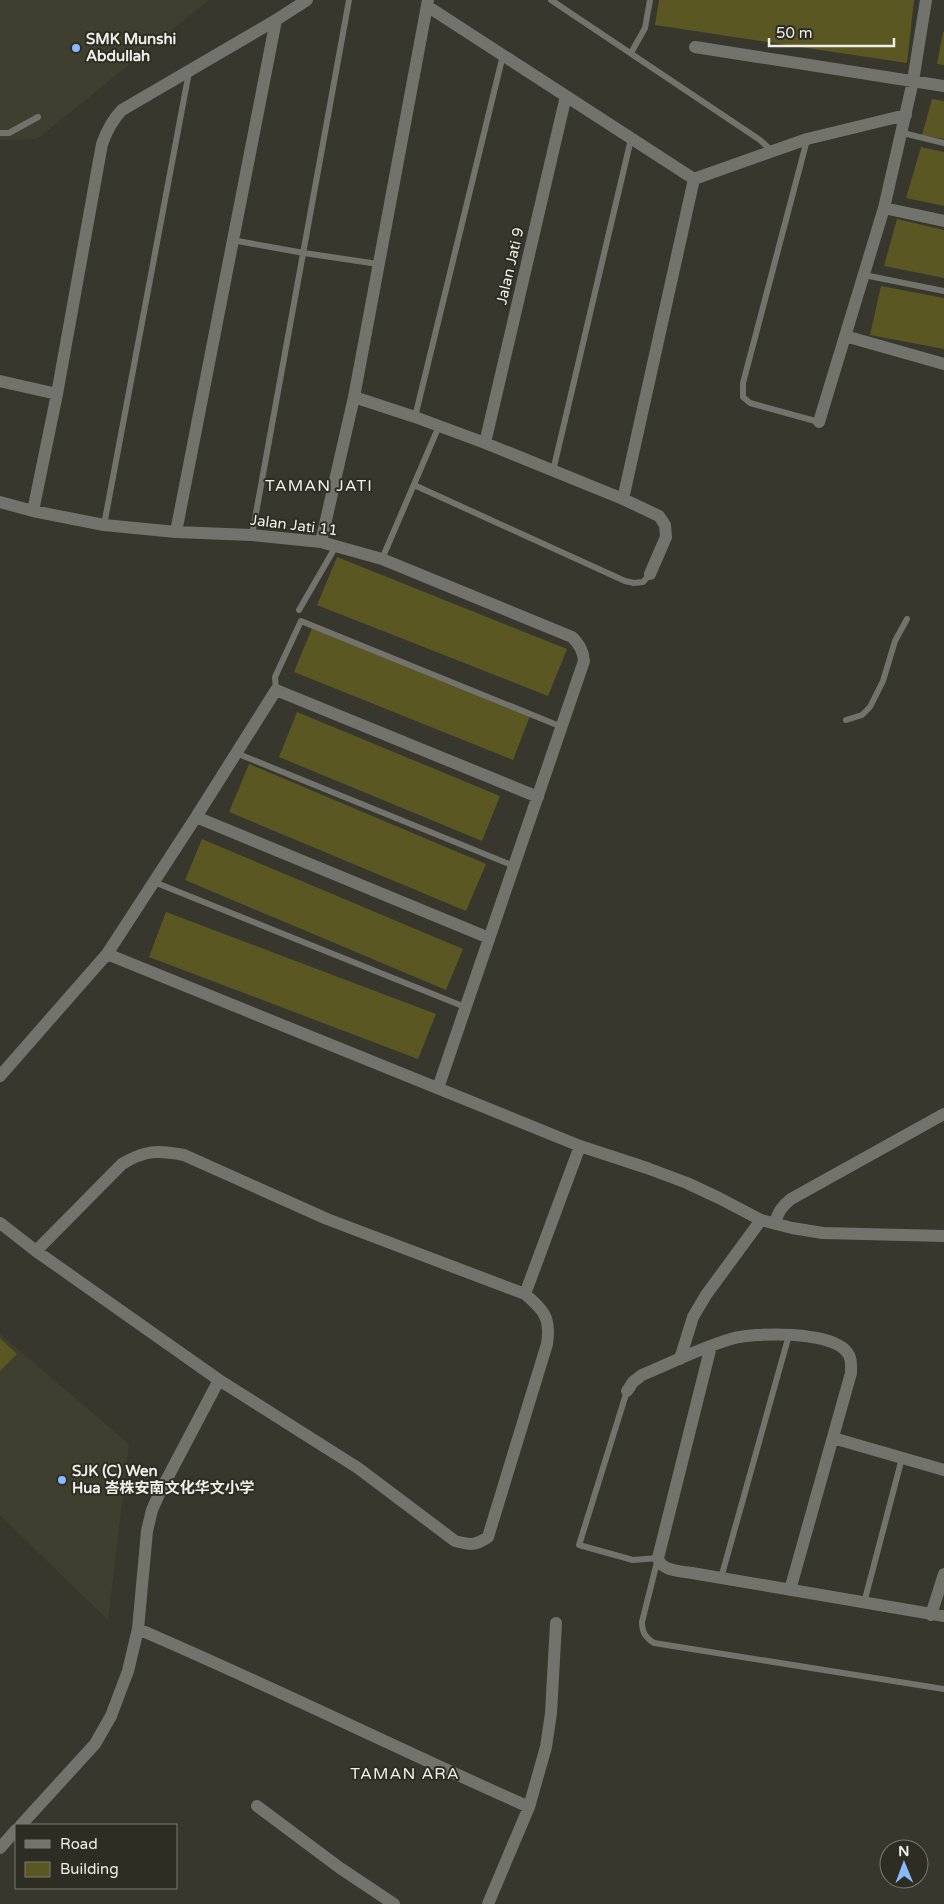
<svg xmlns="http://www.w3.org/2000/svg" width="944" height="1904" font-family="'Varela Round','Noto Sans SC',sans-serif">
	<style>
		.built { fill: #3f3f2f }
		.building { fill: #5a5723 }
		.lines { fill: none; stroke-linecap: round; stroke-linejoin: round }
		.lane { stroke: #73736e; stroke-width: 6 }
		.street { stroke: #73736e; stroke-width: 12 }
		.poi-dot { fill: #89bafc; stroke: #2e2d24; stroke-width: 2 }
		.labels { text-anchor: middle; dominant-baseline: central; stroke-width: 4; stroke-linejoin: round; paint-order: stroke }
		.poi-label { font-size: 15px; font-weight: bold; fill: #efefe9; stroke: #2e2d24; text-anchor: start }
		.street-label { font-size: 15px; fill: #efefe9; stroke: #2e2d24 }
		.neighbourhood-label { font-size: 16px; letter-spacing: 1px; fill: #efefe9; stroke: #2e2d24 }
	</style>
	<rect width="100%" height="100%" fill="#38372e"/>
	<path class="built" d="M0,0H209L37,139L0,140Z
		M0,1334L129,1444L108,1620L0,1515Z"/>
	<path class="building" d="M659,0H914L907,63L655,25Z
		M943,32H944V65L937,64Z
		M932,99L944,101V139L922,135Z
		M921,147L944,152V206L906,198Z
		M897,219L944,230V278L884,266Z
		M881,286L944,298V349L870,335Z
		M337,557L567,649L548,696L317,605Z
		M312,628L530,716L513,760L294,672Z
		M297,712L500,796L482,841L279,757Z
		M249,764L486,864L466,911L229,812Z
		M202,839L463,949L446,990L185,880Z
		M166,912L436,1014L418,1059L149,957Z
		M0,1338L17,1354L0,1371Z"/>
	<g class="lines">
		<path class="lane" d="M551,0L760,140L772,151
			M631,53L645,28L650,0
			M0,133H9L38,117
			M903,133L944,143
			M807,140L743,383V397L750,403L819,422
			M232,240L304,253L378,264
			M864,275L944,291
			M415,417L503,55
			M553,471L631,139
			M414,485L625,581L634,583L643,582L650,574
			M104,525L189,72
			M252,535L349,0
			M382,559L439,426
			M299,610L336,546
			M276,690L275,677L301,621L562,727
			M846,720L862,715L870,707L883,681L895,641L907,619
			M236,753L514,866
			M154,882L465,1007
			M627,1391L579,1545L633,1560L658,1558L642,1622C642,1632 645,1637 654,1643L944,1689
			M721,1578L789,1335
			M864,1603L902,1458"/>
		<path class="street" d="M427,6L694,179L623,499
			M276,20L307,0
			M695,47L944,86
			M694,179L807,139L906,115
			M884,208L944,221
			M845,336L944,364
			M0,381L57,394
			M354,397L415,417L485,443L623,499L659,516L665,525L666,537L650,574
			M819,422L884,208L913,81L926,0
			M485,443L566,96
			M0,502L33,511L104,525L176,532L252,535L321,542L382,559L572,637C580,645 583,651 584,661L438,1088
			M33,511L57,394L102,144C107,130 112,120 122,110L276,20L176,532
			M321,542L354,397L428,0
			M196,817L489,938
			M107,954L580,1146L647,1168L687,1183L719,1198L761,1220L792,1228L823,1233L944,1236
			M0,1076L107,954L196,817L276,690L538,797
			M0,1223L36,1251L219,1380L358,1468L455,1541C470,1545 475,1546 488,1537L547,1344C551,1318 544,1310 525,1294L327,1219L184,1155C157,1150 145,1150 122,1164L36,1251
			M775,1223C778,1212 782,1206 791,1199L944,1114
			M525,1294L580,1146
			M711,1346L658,1558C661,1571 680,1571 692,1573L944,1616
			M680,1359L693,1317L706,1295L761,1220
			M627,1391L633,1382L642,1375C671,1363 700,1348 731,1339C754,1332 830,1331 846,1351C852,1357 851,1365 851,1373L790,1590
			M833,1438L944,1470
			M931,1615L944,1574
			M138,1629C269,1685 398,1749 529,1807
			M257,1806L340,1868L394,1904
			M21,1825L95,1744L111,1716L128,1671L138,1629L147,1531L152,1510L160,1492L219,1380
			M0,1848L16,1830
			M488,1904L529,1807L546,1747L551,1713L556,1623"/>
	</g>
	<g class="poi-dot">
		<circle cx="76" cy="48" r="5"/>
		<circle cx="62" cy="1480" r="5"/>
	</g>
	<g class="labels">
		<g class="poi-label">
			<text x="86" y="39">SMK Munshi<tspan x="86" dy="17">Abdullah</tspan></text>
			<text x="72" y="1471">SJK (C) Wen<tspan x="72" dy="17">Hua 峇株安南文化华文小学</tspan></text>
		</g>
		<g class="street-label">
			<text transform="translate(510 266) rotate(-77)">Jalan Jati 9</text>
			<text transform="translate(294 525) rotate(7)">Jalan Jati 11</text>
		</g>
		<g class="neighbourhood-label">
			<text x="319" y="486">TAMAN JATI</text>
			<text x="405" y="1774">TAMAN ARA</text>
		</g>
	</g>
	<rect x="15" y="1824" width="162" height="65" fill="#2e2d24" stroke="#7b7b73"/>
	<rect x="25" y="1840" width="25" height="8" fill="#73736e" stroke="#7b7b73"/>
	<text x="60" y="1849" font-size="15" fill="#efefe9">Road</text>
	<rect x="25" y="1862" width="25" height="15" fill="#5a5723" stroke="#7b7b73"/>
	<text x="60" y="1874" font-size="15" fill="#efefe9">Building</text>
	<g transform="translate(904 1864) rotate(359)"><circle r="24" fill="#2e2d24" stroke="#7b7b73"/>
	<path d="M0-4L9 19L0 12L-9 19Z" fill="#89bafc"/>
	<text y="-8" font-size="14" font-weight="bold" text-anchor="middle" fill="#efefe9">N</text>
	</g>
	<path d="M769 38v8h125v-8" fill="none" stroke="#efefe9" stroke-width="2.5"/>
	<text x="776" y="38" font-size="15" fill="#efefe9" stroke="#2e2d24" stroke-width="4" paint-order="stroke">50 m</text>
</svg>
